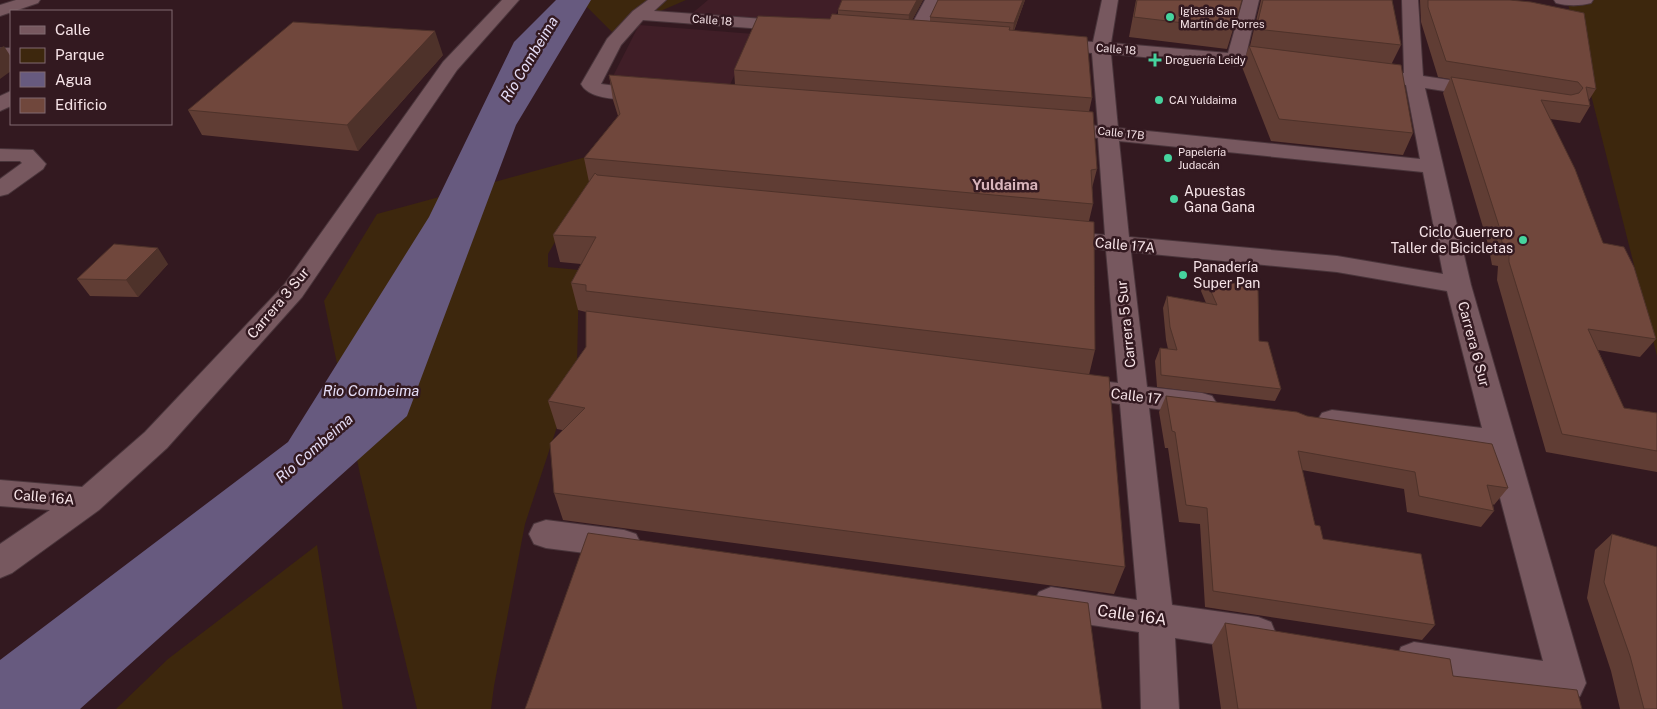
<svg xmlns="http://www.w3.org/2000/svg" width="1657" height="709" font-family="'Public Sans',sans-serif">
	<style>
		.built { fill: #401e27 }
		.green { fill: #3d270d }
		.water { fill: #675a7f }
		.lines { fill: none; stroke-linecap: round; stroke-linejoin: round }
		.minor-casing { stroke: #4a353b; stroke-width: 2 }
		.minor { fill: #77585f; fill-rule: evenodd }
		.wall { fill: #603d34 }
		.shaded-wall { fill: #4e322a }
		.building { fill: #70473c; stroke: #4e322a }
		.poi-dot { fill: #46d49e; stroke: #331920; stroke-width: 2 }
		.labels { text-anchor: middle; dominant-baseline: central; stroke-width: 5; stroke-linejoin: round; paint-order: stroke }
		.far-poi-label { font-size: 11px; fill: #f6e3e7; stroke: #331920; text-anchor: start }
		.far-street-label { font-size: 11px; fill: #f6e3e7; stroke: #331920 }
		.poi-label { font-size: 14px; fill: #f6e3e7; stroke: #331920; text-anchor: start }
		.street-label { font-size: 14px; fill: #f6e3e7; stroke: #331920 }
		.water-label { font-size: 15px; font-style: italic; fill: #e4dcf6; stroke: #331920 }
		.neighbourhood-label { font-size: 15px; font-weight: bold; fill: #d8b4bb; stroke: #331920 }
		.near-street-label { font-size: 16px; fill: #f6e3e7; stroke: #331920 }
	</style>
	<rect width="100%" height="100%" fill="#331920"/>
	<path class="built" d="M708,0H863L842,4L828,27L689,16Z
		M639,25L754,34L726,93L609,84Z"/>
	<path class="green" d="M580,0H686L612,32Z
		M1567,0H1657V356Z
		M608,151L548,254V267L579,270L577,366L525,524L494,686L491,709H417L360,474L324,301L377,214Z
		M317,545L343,709H116L168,659Z"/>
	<path class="water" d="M556,0H591L516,125L407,416L80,709H0V660L288,442L429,217L514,42Z"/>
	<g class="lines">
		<g class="minor-casing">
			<path id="minor" d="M16,0H40L38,3L0,16V5Z
				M502,0H519L457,70L302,297L167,448L99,510L12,573L0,578V544L50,510L0,506V480L82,487L145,432L284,285L443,62Z
				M648,0H666L654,11L791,21L797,22L800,26L797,30L791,31L643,20L621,45L601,84L655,91L658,95L655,99L648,101C629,99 590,102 581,84L607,39L633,11Z
				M925,0H941L921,39L915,40L909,39L906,35Z
				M1102,0H1118L1111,43L1228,53L1243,0H1259L1246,55L1289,60L1291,64L1289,68L1282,70L1111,54L1118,128L1420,159L1406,85L1390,82L1388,78L1390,74L1404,73L1402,0H1418L1423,76L1483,85L1490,87L1493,91L1490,95L1483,97L1425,88L1471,285L1586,683L1580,696L1567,701L1414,676L1401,671L1396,659L1401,647L1414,642L1543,661L1488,452L1332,432L1322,429L1317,421L1322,413L1332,410L1482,428L1447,291L1337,272L1131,252L1147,387L1202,393L1212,396L1217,404L1212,412L1202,415L1149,408L1172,605L1258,617L1271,622L1276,634L1271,646L1258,651L1175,638L1179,709H1141L1139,632L1051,619L1039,614L1033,603L1039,592L1051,587L1137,600L1120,404L1064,395L1060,388L1064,381L1074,378L1118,383L1106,250L1049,243L1045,238L1049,233L1057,231L1105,235L1098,138L1050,132L1047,128L1050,124L1057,122L1098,126L1092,53L1051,49L1045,48L1042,44L1045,40L1051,39L1093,42ZM1119,141L1423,172L1443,274L1337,256L1129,237Z
				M1554,0H1593L1591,3C1580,6 1567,6 1556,3Z
				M0,48H11V58H0Z
				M11,91V106L0,111V96Z
				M0,149L33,150L46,164L43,169L8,194L0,196V179L22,163L20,161H0Z
				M546,520L624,530L636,534L641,544L636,554L624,558L546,548L534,544L529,534L534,524Z"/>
		</g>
		<use href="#minor" class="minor"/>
	</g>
	<path class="wall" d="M923,0L912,20L930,21V17L1025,0L1014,31L1092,98L1089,112L1097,169L1092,188L1093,204L1089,221L1095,350L1089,375L1125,567L1114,594L563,520L554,493L562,430L557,429L548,401L586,347V312L578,310L571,283L581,264L560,262L553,235L589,182L584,158L618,116L613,100L609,75L735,85L734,70L830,19L838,14V10Z
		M1136,0H1242L1227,49L1129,37Z
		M1261,0H1392L1401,45L1392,63L1413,133L1403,155L1271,141L1242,67L1249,46H1250Z
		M1420,0H1510L1596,89L1589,100L1590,106L1580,123L1550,119L1603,243L1656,339L1640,357L1598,350L1624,408L1657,413V472L1546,452L1497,280L1498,266L1492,265L1488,244L1443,93L1450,79L1438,77L1421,22Z
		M443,55L358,151L202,135L188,110Z
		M168,264L138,297L90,296L77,279Z
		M1205,278L1259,341L1281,389L1275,401L1157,387L1155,361L1160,348L1168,349L1166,340L1163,308L1167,296L1206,303L1201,291Z
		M1166,396L1307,416L1508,488L1494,505L1493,504L1494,511L1481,527L1407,512L1404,489L1302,470L1315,525L1323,539L1435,625L1422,640L1205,607L1200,524L1179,522L1168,448H1165L1159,412Z
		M1612,534L1657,709H1620L1611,671L1587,598L1595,550Z
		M1225,623L1453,676L1582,709H1221L1212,645Z"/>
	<path class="shaded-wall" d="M917,0H923L908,28L909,15Z
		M1023,0H1025L1012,35L1014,23Z
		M435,31L443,55L358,151L347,125Z
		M4,46L11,57V71L0,79V48Z
		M158,248L168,264L138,297L126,280Z"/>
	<path class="building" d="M842,0H917L909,15L838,10Z
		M938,0H1023L1014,23L930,17Z
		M1137,0H1242L1234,29L1134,17Z
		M1263,0H1392L1401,45L1256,29Z
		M1428,0H1510L1531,2L1584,13L1596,89L1586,87L1590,106L1541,100L1575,169L1603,243L1624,247L1634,267L1656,339L1588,329L1624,408L1657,413V451L1562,434L1509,262V248L1503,247L1499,226L1451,77L1571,95L1579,93L1583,88L1578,82L1446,61L1428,7Z
		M832,14L1010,27L1009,30L1087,37L1092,98L734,70L758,16L830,19Z
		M293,22L435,31L347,125L188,110Z
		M1249,46L1401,65L1413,133L1279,119Z
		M609,75L1093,112L1097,169L1091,170L1093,204L584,158L620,114Z
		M595,173L597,175L1094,222L1095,350L586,291V285L571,283L596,237L553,235Z
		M114,244L158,248L126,280L77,279Z
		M1205,278L1258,287L1259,341L1268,342L1281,389L1161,375L1160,348L1177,350L1170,327L1167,296L1217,305Z
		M586,311L1109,377L1125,567L554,493L550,443L585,408L548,401L586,347Z
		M1166,396L1297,412L1307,416L1492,444L1508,488L1487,485L1494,511L1419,496L1415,472L1298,451L1315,525L1320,526L1323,539L1421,554L1435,625L1213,591L1207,508L1186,505L1175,432L1172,431Z
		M588,533L1088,603L1102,709H525Z
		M1612,534L1657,547V709H1644L1630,656L1604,582Z
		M1225,623L1450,659L1453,676L1577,690L1582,709H1238Z"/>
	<g class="poi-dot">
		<circle cx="1170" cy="17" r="5"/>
		<path d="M1152.5 52.5h5v5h5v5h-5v5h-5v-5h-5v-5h5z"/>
		<circle cx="1159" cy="100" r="5"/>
		<circle cx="1168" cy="158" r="5"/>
		<circle cx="1174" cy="199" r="5"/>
		<circle cx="1523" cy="240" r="5"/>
		<circle cx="1183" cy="275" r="5"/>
	</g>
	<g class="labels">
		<g class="far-poi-label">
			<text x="1180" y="11">Iglesia San<tspan x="1180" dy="13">Martín de Porres</tspan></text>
			<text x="1165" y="60">Droguería Leidy</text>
			<text x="1169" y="100">CAI Yuldaima</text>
			<text x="1178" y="152">Papelería<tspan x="1178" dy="13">Judacán</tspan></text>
		</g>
		<g class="far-street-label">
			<text transform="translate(712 20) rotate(4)">Calle 18</text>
			<text transform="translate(1116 49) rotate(4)">Calle 18</text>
			<text transform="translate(1121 133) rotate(6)">Calle 17B</text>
		</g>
		<g class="poi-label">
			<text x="1184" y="191">Apuestas<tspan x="1184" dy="16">Gana Gana</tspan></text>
			<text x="1513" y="232" text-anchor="end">Ciclo Guerrero<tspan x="1513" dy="16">Taller de Bicicletas</tspan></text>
			<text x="1193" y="267">Panadería<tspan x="1193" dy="16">Super Pan</tspan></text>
		</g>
		<g class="street-label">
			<text transform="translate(1125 245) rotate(5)">Calle 17A</text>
			<text transform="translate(278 303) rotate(-50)">Carrera 3 Sur</text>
			<text transform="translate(1126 324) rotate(-96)">Carrera 5 Sur</text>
			<text transform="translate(1474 344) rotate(75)">Carrera 6 Sur</text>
			<text transform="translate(1136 396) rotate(7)">Calle 17</text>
			<text transform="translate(44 497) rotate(5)">Calle 16A</text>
		</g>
		<g class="water-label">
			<text transform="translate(529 59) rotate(-59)">Río Combeima</text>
			<text x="371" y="390">Rio Combeima</text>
			<text transform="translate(314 448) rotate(-41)">Río Combeima</text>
		</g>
		<g class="neighbourhood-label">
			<text x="1005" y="184">Yuldaima</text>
		</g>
		<g class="near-street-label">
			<text transform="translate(1132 615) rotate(8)">Calle 16A</text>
		</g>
	</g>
	<rect x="10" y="10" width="162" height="115" fill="#331920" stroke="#816a70"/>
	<rect x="20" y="26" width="25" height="8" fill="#77585f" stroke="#816a70"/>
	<text x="55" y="35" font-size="15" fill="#f6e3e7">Calle</text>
	<rect x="20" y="48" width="25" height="15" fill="#3d270d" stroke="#816a70"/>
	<text x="55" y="60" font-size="15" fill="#f6e3e7">Parque</text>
	<rect x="20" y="72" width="25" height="15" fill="#675a7f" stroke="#816a70"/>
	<text x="55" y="85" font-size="15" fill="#f6e3e7">Agua</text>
	<rect x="20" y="98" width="25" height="15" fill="#70473c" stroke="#816a70"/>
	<text x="55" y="110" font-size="15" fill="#f6e3e7">Edificio</text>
</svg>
